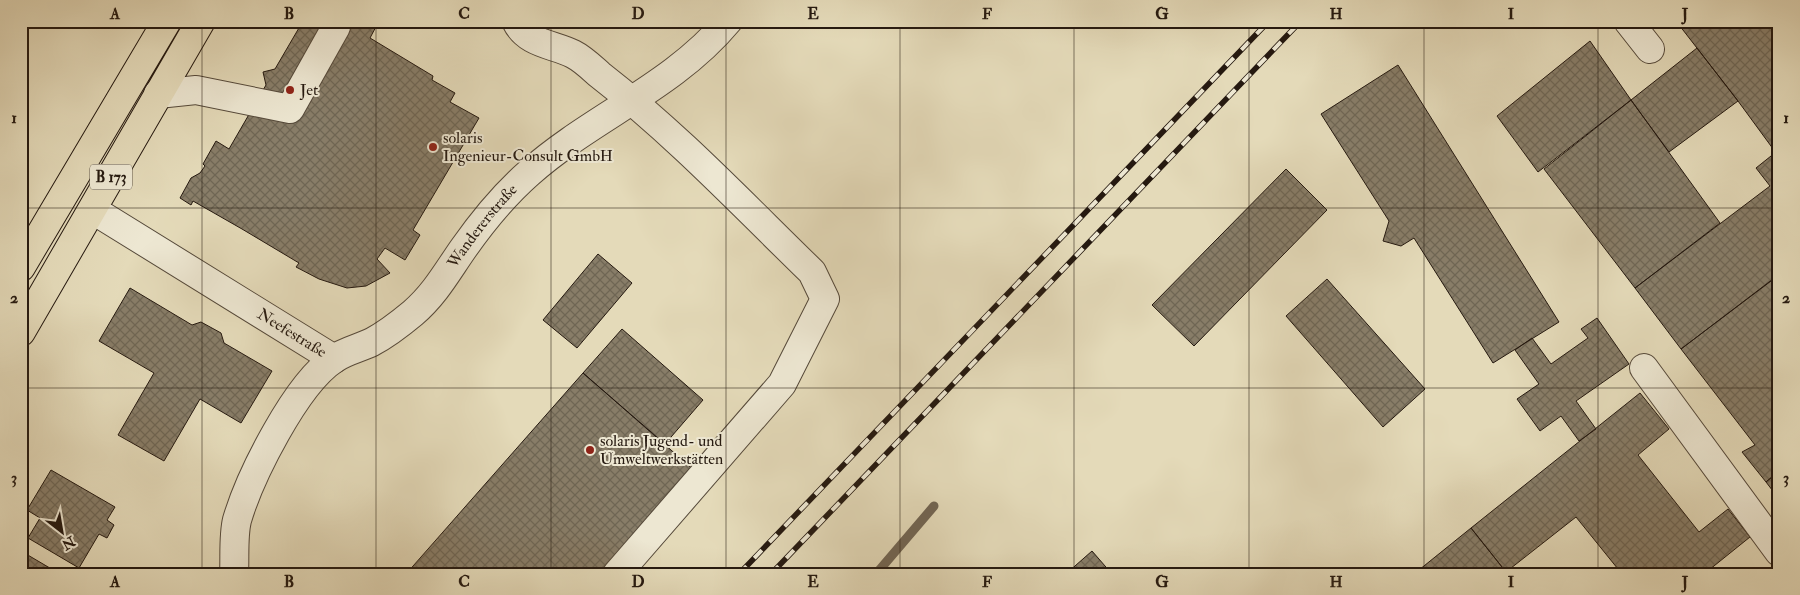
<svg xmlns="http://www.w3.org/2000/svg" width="1800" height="595" font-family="'IM FELL Double Pica',serif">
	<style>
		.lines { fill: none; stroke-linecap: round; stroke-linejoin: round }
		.stream { stroke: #716553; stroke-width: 9 }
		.building { fill: url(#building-cross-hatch); stroke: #251910 }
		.minor-casing { stroke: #55493a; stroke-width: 30 }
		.major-casing { stroke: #251910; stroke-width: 30 }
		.minor { stroke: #ede7d2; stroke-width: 28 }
		.major { stroke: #e4dab9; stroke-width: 28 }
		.rail-casing { stroke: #251910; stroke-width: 5.5 }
		.rail { stroke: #ede7d2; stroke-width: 4; stroke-dasharray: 11; stroke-linecap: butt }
		.grid { fill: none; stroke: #251910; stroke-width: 1; stroke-opacity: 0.55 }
		.poi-dot { fill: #8f2418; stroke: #ede7d2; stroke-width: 2 }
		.labels { text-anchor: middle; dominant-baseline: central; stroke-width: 4; stroke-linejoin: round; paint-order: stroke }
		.shield { fill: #ede7d2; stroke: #61574a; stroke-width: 1 }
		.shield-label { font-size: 15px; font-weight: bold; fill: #251910 }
		.poi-label { font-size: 16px; fill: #251910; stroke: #ede7d2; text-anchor: start }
		.street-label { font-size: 16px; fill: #251910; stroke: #ede7d2 }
		.neatline { fill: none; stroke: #251910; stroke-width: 2 }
		.grid-label { font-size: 16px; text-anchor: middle; font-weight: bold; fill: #251910 }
	</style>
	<defs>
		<pattern id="building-cross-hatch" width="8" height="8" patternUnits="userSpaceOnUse" patternTransform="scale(1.25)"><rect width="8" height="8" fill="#887d68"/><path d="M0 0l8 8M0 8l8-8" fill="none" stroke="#6f6654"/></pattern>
	</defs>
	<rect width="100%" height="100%" fill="#e4dab9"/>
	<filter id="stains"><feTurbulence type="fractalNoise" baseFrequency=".004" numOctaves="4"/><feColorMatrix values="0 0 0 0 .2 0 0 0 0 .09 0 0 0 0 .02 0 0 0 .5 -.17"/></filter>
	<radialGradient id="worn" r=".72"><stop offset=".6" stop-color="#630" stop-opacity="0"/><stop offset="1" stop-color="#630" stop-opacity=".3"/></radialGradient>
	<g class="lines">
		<path class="stream" d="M876,574L934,506"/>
	</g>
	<path class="building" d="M303,21H379L370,38L433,76L432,80L455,93L450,102L479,118L413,230L420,235L405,260L385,248L377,259L390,273L366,286L347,288L319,279L296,267L299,263L242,229L193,201L191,205L180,198L191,178L200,173L205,166L203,164L216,141L229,149L266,85L263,72L275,69Z
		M1676,21H1779V157L1738,101Z
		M1590,41L1631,100L1538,172L1497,116Z
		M1697,48L1738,101L1669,152L1631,100Z
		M1398,65L1559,322L1493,363L1414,238L1401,246L1383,241L1389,221L1321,114Z
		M1631,100L1720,223L1635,288L1544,169Z
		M1776,152L1779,157V275L1681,349L1635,288L1770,186L1756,168Z
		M1286,169L1327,210L1194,346L1152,305Z
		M598,254L632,283L577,348L543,320Z
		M1327,279L1425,389L1383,427L1286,316Z
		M1773,279L1779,287V471L1766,482L1742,452L1755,445L1681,349Z
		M130,288L192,325L201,322L221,333L224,343L272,371L241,423L200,399L164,461L118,435L154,373L99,341Z
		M1597,318L1629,364L1576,401L1596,429L1579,441L1561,416L1540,431L1517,399L1539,384L1515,350L1532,338L1551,364L1588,338L1581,329Z
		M622,329L703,400L665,444L583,373Z
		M583,373L695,471L604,574H406Z
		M1640,393L1669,429L1638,455L1699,532L1728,509L1750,537L1704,574H1622L1576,517L1506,572L1471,528Z
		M51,470L115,507L107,520L114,525L107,538L99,534L79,568L28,538L40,518L27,510Z
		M1779,471V499L1766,482Z
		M1471,528L1506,572L1505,574H1414Z
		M21,551L60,574H21Z
		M1092,551L1112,574H1068L1067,573Z"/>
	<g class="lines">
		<g class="minor-casing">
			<g id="minor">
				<path d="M516,21C527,44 553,44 573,54C583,59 592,68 600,75C676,134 743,205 812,272L825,299L782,384L617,574"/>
				<path d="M1628,21L1650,49"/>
				<path d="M158,94L196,90L290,109L336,27L335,21"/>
				<path id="s1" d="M93,210L334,359"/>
				<path d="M1644,368L1779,552"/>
				<path id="s2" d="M234,574C235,557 233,536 237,520C250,476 296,384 334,359C345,351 360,348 372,342C387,334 401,323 413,313C435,294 447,272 463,249C482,222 504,195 529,173C592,117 673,87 728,21"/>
			</g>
		</g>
		<g class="major-casing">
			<path id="major" d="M21,267L167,21
				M21,332L201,21"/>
		</g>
		<use href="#minor" class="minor"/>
		<use href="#major" class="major"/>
		<g class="rail-casing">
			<path id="rail" d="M739,574L1269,21
				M771,574L1301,21"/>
		</g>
		<use href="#rail" class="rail"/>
	</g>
	<path class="grid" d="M202,21V574M376,21V574M551,21V574M726,21V574M900,21V574M1074,21V574M1249,21V574M1424,21V574M1598,21V574M21,208H1779M21,388H1779"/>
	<g class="poi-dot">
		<circle cx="290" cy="90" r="5"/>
		<circle cx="433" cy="147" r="5"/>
		<circle cx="590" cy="450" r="5"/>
	</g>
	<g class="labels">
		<rect class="shield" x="90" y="164.5" width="42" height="25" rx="4"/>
		<g class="shield-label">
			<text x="111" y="177">B 173</text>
		</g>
		<g class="poi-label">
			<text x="300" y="90">Jet</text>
			<text x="443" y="138">solaris<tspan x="443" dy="18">Ingenieur-Consult GmbH</tspan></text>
			<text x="600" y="441">solaris Jugend- und<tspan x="600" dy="18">Umweltwerkstätten</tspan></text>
		</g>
		<g class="street-label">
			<text stroke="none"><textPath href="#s2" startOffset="448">Wandererstraße</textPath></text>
			<text stroke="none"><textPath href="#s1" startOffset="234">Neefestraße</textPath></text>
		</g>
	</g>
	<rect width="1800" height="595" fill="none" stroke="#e4dab9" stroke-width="55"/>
	<g transform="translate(62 532) rotate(149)" stroke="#ede7d2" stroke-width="4" paint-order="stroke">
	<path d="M0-4L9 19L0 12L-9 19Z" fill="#251910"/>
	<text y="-8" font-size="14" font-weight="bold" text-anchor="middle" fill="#251910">N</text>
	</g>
	<rect x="28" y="28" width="1744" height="540" class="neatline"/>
	<g class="grid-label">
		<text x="115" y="19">A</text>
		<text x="289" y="19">B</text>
		<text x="464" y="19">C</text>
		<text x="638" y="19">D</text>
		<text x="813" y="19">E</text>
		<text x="987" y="19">F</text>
		<text x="1162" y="19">G</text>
		<text x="1336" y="19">H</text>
		<text x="1511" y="19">I</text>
		<text x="1685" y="19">J</text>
		<text x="14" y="123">1</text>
		<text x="1786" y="123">1</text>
		<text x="14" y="303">2</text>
		<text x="1786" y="303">2</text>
		<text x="14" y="483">3</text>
		<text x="1786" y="483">3</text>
		<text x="115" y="587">A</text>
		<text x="289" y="587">B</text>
		<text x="464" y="587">C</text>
		<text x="638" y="587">D</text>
		<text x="813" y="587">E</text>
		<text x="987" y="587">F</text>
		<text x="1162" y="587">G</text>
		<text x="1336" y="587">H</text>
		<text x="1511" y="587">I</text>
		<text x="1685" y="587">J</text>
	</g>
	<rect width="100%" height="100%" filter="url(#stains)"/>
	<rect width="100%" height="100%" fill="url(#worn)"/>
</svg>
